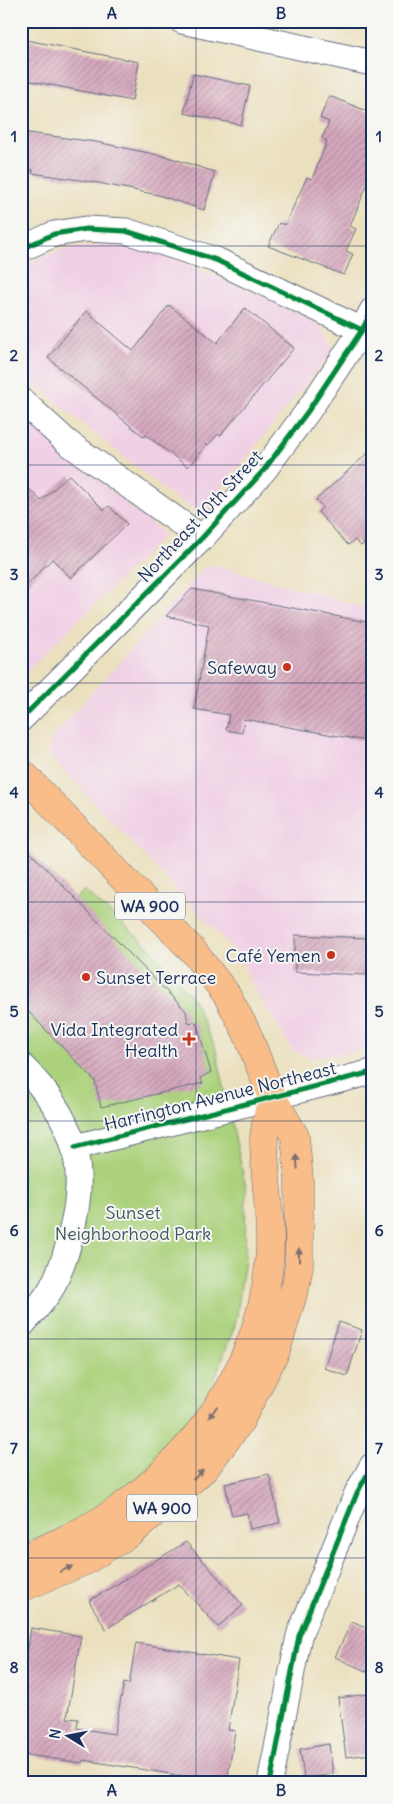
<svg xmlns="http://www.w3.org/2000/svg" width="393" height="1804" font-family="Delius,sans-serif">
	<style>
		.built { fill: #f0d0e4 }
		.park { fill: #abd17b; stroke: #63806c }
		.building { fill: url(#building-hatch) }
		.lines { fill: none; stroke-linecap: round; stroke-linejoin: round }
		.street-casing { stroke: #646d80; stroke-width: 27 }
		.primary-casing { stroke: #646d80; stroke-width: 29 }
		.street { stroke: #fff; stroke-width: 25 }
		.primary { stroke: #f8bd89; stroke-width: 28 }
		.cycleway-casing { stroke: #f6f6f2; stroke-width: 8 }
		.cycleway { stroke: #00873e; stroke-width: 5 }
		.oneway { fill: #7e6f71 }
		.grid { fill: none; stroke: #1b2f5e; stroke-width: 1; stroke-opacity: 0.55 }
		.poi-dot { fill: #c8321e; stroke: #f6f6f2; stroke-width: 2 }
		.labels { text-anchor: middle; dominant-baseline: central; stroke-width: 4; stroke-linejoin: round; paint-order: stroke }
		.shield { fill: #f6f6f2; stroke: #5d6b8a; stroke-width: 1 }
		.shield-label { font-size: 16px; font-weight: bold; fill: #1b2f5e }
		.street-label { font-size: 18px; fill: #1b2f5e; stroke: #f6f6f2 }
		.poi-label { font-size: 18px; fill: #1b2f5e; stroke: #f6f6f2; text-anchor: end }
		.park-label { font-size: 18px; fill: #3f5865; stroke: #f6f6f2 }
		.neatline { fill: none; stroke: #1b2f5e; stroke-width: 2 }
		.grid-label { font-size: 16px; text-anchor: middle; font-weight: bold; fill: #1b2f5e }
	</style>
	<defs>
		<pattern id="building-hatch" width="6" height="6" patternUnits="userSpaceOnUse" patternTransform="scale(1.25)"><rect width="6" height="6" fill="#d6a8bd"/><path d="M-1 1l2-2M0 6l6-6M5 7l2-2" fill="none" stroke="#ad899d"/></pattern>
	</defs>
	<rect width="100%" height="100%" fill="#f6f6f2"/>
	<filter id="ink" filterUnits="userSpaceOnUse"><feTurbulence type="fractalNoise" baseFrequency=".02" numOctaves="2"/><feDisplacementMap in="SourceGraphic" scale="10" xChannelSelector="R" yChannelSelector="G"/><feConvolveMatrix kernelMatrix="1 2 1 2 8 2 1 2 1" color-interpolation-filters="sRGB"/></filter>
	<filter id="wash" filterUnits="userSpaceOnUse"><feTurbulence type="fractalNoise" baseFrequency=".0096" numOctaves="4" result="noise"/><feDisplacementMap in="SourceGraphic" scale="20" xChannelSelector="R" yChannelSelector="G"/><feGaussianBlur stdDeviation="1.12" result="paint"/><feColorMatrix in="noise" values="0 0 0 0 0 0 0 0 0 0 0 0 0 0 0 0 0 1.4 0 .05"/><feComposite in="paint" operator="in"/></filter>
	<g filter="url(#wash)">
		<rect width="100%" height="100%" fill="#ebe0be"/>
		<path class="built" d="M103,245L140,248L184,263L313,318L335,348L203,511L192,508L177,500L50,397L21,371V267L39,258L67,248Z
			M21,416L165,535L21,677Z
			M213,565L372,609V1050L311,1058L293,1051L254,989L238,954L49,755L50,740L204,568Z"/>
		<path class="park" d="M84,890L150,948L193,999L216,1050L246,1188L245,1257L236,1322L211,1389L185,1434L132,1485L87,1517L21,1545V954Z"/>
		<g id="blocks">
			<path class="building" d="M21,39L139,62L132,101L21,79Z
				M193,74L250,86L241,125L184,113Z
				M329,96L372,113V173L350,226L356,229L346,251L353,254L344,275L268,246L279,223L285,225L307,177L312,179L327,141L322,138L329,122L320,118Z
				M21,132L96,142L168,157L215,172L204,210L158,195L93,182L32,173L33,170L21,168Z
				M169,305L217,343L245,308L294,348L220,436L218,434L208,445L207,444L188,467L146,435L144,437L48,358L86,311L133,351Z
				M372,449V536L361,546L355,540L348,545L318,512L323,507L316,500Z
				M69,475L104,510L109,506L127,524L71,578L52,559L21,591V480L41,501Z
				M192,589L372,623V742L244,719L242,733L226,730L229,715L194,709L209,625L166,616Z
				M21,843L186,1011L188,1023L196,1022L211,1072L200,1078L203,1083L101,1107L95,1081L21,1004Z
				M295,935L368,938L367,975L295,972Z
				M339,1322L362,1330L347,1376L324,1368Z
				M269,1474L280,1523L250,1529L247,1513L232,1516L225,1484Z
				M186,1542L243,1605L218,1627L179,1584L106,1629L89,1601Z
				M352,1621L372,1630V1674L335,1657Z
				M31,1628L81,1636L67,1718L78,1719L77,1728L114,1734L124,1683L129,1684L136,1643L239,1660L228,1730L235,1731L227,1783L83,1760L82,1763L21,1754V1694Z
				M368,1694L372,1725V1754L346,1757L338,1698Z
				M329,1744L333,1774L304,1778L300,1749Z"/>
		</g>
	</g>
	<g filter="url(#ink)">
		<use href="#blocks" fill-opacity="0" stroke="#646d80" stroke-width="1"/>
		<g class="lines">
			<g class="street-casing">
				<path id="street" d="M182,21L372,63
					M21,249L54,234L86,229L126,231L216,260L362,330
					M21,400L67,442L202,538
					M21,719L202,538L264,470L308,411L362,330L372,311
					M21,1065C72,1116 90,1162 71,1233C67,1252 61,1270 52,1287C45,1301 31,1314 21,1326
					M75,1147L372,1072
					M270,1783L299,1636L357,1493L372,1466"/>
			</g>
			<g class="primary-casing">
				<path id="primary" d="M21,772L193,951L227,995L247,1033L272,1097L295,1136L299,1180V1265L296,1284L276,1351L239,1423L205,1468L132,1532L85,1561L21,1588
					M21,1559C54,1545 86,1531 116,1511C197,1455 260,1363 269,1264C273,1222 264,1180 264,1138C265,1125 269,1111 272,1097"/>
			</g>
			<use href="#street" class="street"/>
			<use href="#primary" class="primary"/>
			<g class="cycleway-casing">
				<path id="cycleway" d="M21,249L54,234L86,229L126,231L216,260L362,330
					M21,719L202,538L264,470L308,411L362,330L372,311
					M75,1147L372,1072
					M270,1783L299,1636L357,1493L372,1466"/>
			</g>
			<use href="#cycleway" class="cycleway"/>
		</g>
		<defs><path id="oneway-solid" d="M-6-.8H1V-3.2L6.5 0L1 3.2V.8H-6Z" transform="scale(1.25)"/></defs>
		<g class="oneway">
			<use href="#oneway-solid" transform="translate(297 1162) rotate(-95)"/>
			<use href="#oneway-solid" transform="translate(299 1255) rotate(-90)"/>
			<use href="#oneway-solid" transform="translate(213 1412) rotate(125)"/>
			<use href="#oneway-solid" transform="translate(198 1475) rotate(-43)"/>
			<use href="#oneway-solid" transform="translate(66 1569) rotate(-24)"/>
		</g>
	</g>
	<path class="grid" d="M196,21V1783M21,246H372M21,465H372M21,683H372M21,902H372M21,1121H372M21,1339H372M21,1558H372"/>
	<g class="poi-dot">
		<circle cx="287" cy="667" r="5"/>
		<circle cx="331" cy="955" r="5"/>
		<circle cx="86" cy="977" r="5"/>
		<path d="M186.5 1031.5h5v5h5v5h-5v5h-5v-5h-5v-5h5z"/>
	</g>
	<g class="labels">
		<g class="shield">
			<rect x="115" y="892.5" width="70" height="27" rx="4"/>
			<rect x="127" y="1494.5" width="70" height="27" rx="4"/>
		</g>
		<g class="shield-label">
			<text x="150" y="906">WA 900</text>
			<text x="162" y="1508">WA 900</text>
		</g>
		<g class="street-label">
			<text transform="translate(200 516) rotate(-47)">Northeast 10th Street</text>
			<text transform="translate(220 1096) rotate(-14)">Harrington Avenue Northeast</text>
		</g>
		<g class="poi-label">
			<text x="277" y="667">Safeway</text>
			<text x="321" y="955">Café Yemen</text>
			<text x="96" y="977" text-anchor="start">Sunset Terrace</text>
			<text x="178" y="1029">Vida Integrated<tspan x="178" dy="21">Health</tspan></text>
		</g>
		<g class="park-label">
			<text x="133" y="1212">Sunset<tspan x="133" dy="21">Neighborhood Park</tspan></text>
		</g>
	</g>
	<rect width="393" height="1804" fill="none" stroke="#f6f6f2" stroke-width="55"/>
	<g transform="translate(68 1736) rotate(280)" stroke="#f6f6f2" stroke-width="4" paint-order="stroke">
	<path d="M0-4L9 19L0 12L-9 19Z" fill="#1b2f5e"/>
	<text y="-8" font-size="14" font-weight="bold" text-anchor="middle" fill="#1b2f5e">N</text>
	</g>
	<rect x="28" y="28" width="338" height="1748" class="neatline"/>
	<g class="grid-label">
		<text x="112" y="19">A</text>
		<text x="281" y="19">B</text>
		<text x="14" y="142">1</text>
		<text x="379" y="142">1</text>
		<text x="14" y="361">2</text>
		<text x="379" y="361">2</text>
		<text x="14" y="580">3</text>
		<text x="379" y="580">3</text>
		<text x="14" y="798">4</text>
		<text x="379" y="798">4</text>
		<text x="14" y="1017">5</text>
		<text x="379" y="1017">5</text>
		<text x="14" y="1236">6</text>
		<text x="379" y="1236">6</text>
		<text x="14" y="1454">7</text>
		<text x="379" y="1454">7</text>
		<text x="14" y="1673">8</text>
		<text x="379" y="1673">8</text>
		<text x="112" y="1796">A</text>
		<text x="281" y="1796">B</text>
	</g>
</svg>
